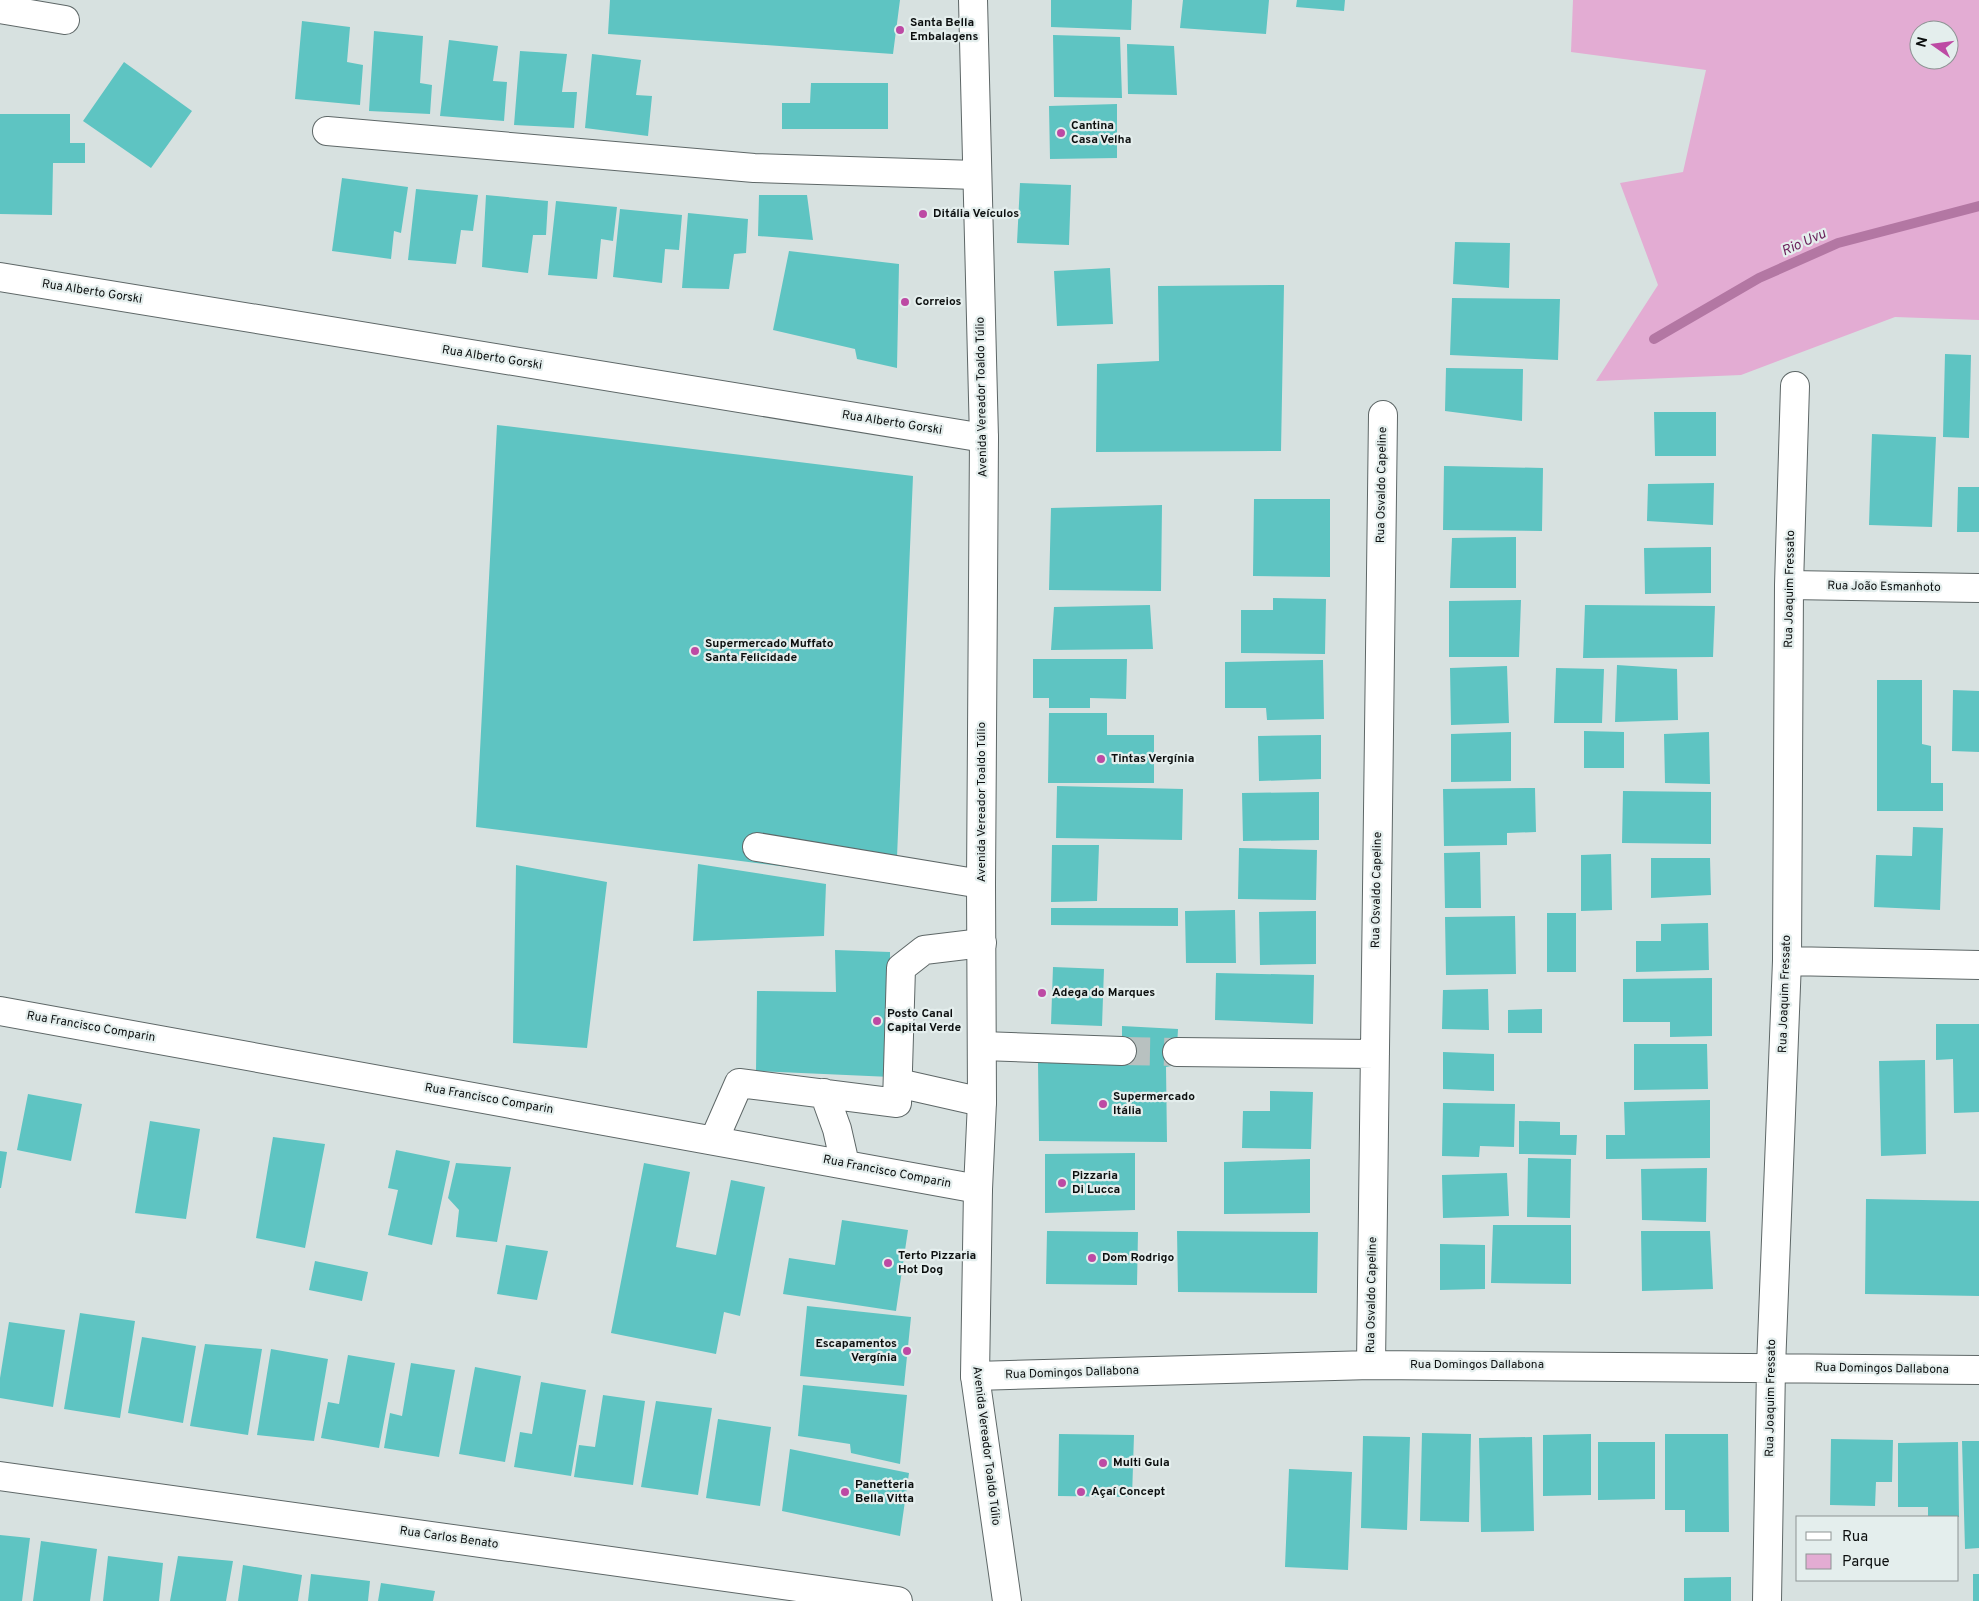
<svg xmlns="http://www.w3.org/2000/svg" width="1979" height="1601" font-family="Overpass,sans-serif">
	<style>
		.green { fill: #e3acd3; fill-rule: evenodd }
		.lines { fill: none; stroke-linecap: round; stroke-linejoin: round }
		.stream { stroke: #b377a3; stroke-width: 10 }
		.building { fill: #5ec4c2 }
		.minor-tunnel { stroke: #b8c1c0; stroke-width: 28; stroke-dasharray: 28 14; stroke-linecap: butt }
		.minor-casing { stroke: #5e6767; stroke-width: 30 }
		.major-casing { stroke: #5e6767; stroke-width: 30 }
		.minor { stroke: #fff; stroke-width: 28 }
		.major { stroke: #fff; stroke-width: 28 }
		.poi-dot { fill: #bd4aa4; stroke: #e4eeed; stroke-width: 2 }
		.labels { text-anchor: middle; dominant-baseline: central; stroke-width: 4.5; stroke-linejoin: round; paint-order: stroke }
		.poi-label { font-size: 12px; font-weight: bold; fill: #0b0e0e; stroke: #e4eeed; text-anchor: start }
		.street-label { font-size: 12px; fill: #0b0e0e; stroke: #e4eeed }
		.water-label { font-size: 14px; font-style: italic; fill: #6b235c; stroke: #e4eeed }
	</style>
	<rect width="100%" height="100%" fill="#d7e1e0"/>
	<path class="green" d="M1573,0H1979V320L1895,317L1741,375L1596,381L1658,285L1620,183L1683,172L1706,70L1571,52ZM1919,30H1949V60H1919Z"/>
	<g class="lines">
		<path class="stream" d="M1654,339L1759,278L1838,243L1979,206"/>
	</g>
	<path class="building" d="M610,0H900L893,54L608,34Z
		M1051,0H1132L1131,30L1051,27Z
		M1183,0H1269L1266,34L1180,28Z
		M1297,0H1345L1344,11L1296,7Z
		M302,21L350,27L347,62L363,65L360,105L295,99Z
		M374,31L423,36L420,83L432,85L430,114L369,111Z
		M1053,35L1120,37L1122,98L1054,97Z
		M449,40L498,46L493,81L507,82L504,121L440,116Z
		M1127,44L1174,46L1177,95L1128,94Z
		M520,51L567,54L562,92H577L574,128L514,125Z
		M592,54L641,60L636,95L652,96L648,136L585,128Z
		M124,62L192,111L151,168L83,121Z
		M811,83H888V129H782V103H810Z
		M1117,104V158L1050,159L1049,106Z
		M0,114H70V143H85V163H53L52,215L0,214Z
		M342,178L408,187L401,233L394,231L391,259L332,251Z
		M1020,183L1071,185L1069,245L1017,243Z
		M416,189L478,195L473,231L461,230L456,264L408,260Z
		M486,195L548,201L546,235H533L528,273L482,267Z
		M759,195H807L813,240L758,236Z
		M556,201L617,207L613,241L601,239L597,279L548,275Z
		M620,209L682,215L679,250L665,249L662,283L613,277Z
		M688,213L748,219L746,253L734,254L729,289L682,288Z
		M1455,242L1510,243L1509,288L1453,284Z
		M789,251L899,264L897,368L857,359L855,349L773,330Z
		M1110,268L1113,324L1057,326L1054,271Z
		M1284,285L1281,451L1096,452L1097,364L1159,361L1158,286Z
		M1452,298L1560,299L1558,360L1450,355Z
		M1945,354L1971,355L1969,438L1943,437Z
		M1446,368L1523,369L1522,421L1445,411Z
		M1654,412H1716V456H1655Z
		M497,425L913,476L896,881L476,827Z
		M1872,434L1936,437L1932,527L1869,525Z
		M1444,466L1543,468L1542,531L1443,530Z
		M1714,483L1713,525L1647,521L1648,484Z
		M1958,487H1979V532H1957Z
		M1254,499H1330V577L1253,576Z
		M1162,505L1161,591L1049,590L1051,508Z
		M1516,537V588H1450L1452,538Z
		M1711,547V593L1645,594L1644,548Z
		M1273,598L1326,599L1325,654L1241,653V610H1273Z
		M1521,600L1519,657H1449V601Z
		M1150,605L1153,649L1051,650L1054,607Z
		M1585,605L1715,606L1713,657L1583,658Z
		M1033,659H1127L1126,699L1090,698V708H1049V698H1033Z
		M1323,660L1324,719L1267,720L1266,708H1225V662Z
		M1617,665L1677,669L1678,720L1615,722Z
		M1507,666L1509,723L1451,725L1450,668Z
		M1556,668L1604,669L1602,723H1554Z
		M1877,680H1922V744L1931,746V783H1943V811H1877Z
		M1953,690L1979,691V752L1952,751Z
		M1049,713H1107V735H1154V783H1048Z
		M1584,731L1624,732V768H1584Z
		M1511,732V781L1451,782V734Z
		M1709,732L1710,784L1665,783L1664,734Z
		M1321,735V779L1259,781L1258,736Z
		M1057,786L1183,789L1182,840L1056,838Z
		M1535,788L1536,832L1507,833V845L1444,846L1443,789Z
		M1623,791L1711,792V844L1622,843Z
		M1319,792V840L1243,841L1242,793Z
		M1913,827L1943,828L1940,910L1874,907L1876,855L1912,856Z
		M1052,845H1099L1097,901L1051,902Z
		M1239,848L1317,850L1316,900L1238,899Z
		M1480,852L1481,908H1445L1444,853Z
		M1611,854L1612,910L1581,911V855Z
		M1651,858H1710L1711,895L1651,898Z
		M698,864L826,884L824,936L693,941Z
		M516,865L607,882L587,1048L513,1043Z
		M1051,908H1178V926L1051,925Z
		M1235,910L1236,963H1186L1185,911Z
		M1316,911V964L1260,965L1259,912Z
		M1547,913H1576V972H1547Z
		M1515,916L1516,974L1446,975L1445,917Z
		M1708,923L1709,970L1636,972V941H1661V924Z
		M835,950L890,952L891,1077L756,1071L757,991L836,992Z
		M1053,967L1104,969L1102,1026L1051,1024Z
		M1216,973L1314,975L1313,1024L1215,1020Z
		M1712,978V1036L1670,1037V1022H1623V979Z
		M1488,989L1489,1030L1442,1029L1443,990Z
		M1542,1009V1033H1508V1010Z
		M1936,1024H1979V1112L1954,1113L1953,1059L1936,1060Z
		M1122,1026L1178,1029L1176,1065L1166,1067L1167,1142L1039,1141L1038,1062L1122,1063Z
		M1634,1044H1707L1708,1089L1634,1090Z
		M1443,1052L1494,1054V1091L1443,1089Z
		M1925,1060L1926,1154L1881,1156L1879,1061Z
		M1270,1091L1313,1092L1311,1149L1242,1148L1243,1111H1270Z
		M28,1094L82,1104L71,1161L17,1150Z
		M1710,1100V1158L1606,1159V1135H1625L1624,1102Z
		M1443,1103L1515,1104L1514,1147L1480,1146L1479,1157L1442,1156Z
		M150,1121L200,1129L186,1219L135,1213Z
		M1519,1121L1560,1122V1135H1577L1576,1155L1519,1154Z
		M273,1137L325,1144L305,1248L256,1238Z
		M396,1150L450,1161L432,1245L388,1235L398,1190L388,1188Z
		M0,1151L7,1152L1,1188H0Z
		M1135,1153V1210L1045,1213V1154Z
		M1528,1158L1571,1159L1570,1218L1527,1217Z
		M1310,1159V1213L1224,1214V1162Z
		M456,1163L511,1167L497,1242L456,1237L459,1210L448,1198Z
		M644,1163L690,1172L676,1247L716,1255L731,1180L765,1187L740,1316L724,1312L716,1354L611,1333Z
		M1707,1168L1706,1222L1642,1220L1641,1169Z
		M1507,1173L1509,1216L1443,1218L1442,1175Z
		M1866,1199L1979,1201V1296L1865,1294Z
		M842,1220L908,1230L896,1311L783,1294L789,1258L835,1265Z
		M1493,1225H1571V1284L1491,1283Z
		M1047,1231L1138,1232L1137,1285L1046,1284Z
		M1177,1231L1318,1232L1317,1293L1178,1292Z
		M1641,1231H1710L1713,1289L1642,1291Z
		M1440,1244L1485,1245V1289L1440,1290Z
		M506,1245L548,1251L537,1300L497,1294Z
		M315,1261L368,1272L362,1301L309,1290Z
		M807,1306L911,1317L904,1386L800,1376Z
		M80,1313L135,1321L120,1418L64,1409Z
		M9,1322L65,1330L53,1407L0,1398V1378Z
		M142,1337L196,1346L183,1423L128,1413Z
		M205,1344L262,1349L248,1435L190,1426Z
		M271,1349L328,1359L314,1441L257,1435Z
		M348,1355L395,1363L379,1448L321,1438L328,1402L339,1404Z
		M411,1363L455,1370L439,1457L384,1448L390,1413L402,1416Z
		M475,1367L521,1376L505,1462L459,1454Z
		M541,1382L586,1390L571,1476L514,1467L520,1432L532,1434Z
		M803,1385L907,1395L900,1464L851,1453L850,1444L798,1436Z
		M603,1395L645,1401L633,1485L574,1477L579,1445L595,1447Z
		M656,1401L712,1408L698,1495L641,1487Z
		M718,1419L771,1427L760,1506L706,1498Z
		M1422,1433L1471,1434L1469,1522L1420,1521Z
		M1059,1434L1134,1435L1132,1497L1058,1496Z
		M1591,1434V1495L1543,1496V1435Z
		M1665,1434H1728L1729,1532H1685V1510H1665Z
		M1363,1436L1410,1437L1407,1530L1361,1528Z
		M1532,1437L1534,1531L1481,1532L1479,1438Z
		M1831,1439L1893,1440L1892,1482H1876L1875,1506L1830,1505Z
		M1962,1441H1979V1548L1965,1549Z
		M1598,1442H1655V1499L1598,1500Z
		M1958,1442L1959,1517H1928V1507H1898V1443Z
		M790,1449L909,1473L900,1536L782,1511Z
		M1289,1469L1352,1472L1348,1570L1285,1567Z
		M0,1535L30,1538L22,1601H0Z
		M41,1541L97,1549L90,1601H33Z
		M108,1556L163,1563L159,1601H103Z
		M178,1556L233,1561L226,1601H170Z
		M243,1565L302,1575L298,1601H238Z
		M311,1574L370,1581L368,1601H308Z
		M1973,1574H1979V1601H1973Z
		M1731,1577V1601H1684V1578Z
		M381,1583L435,1591L433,1601H378Z"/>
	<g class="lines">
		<path class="minor-tunnel" d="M1122,1051L1177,1052"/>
		<g class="minor-casing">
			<path id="minor" d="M0,9L65,20
				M327,131L754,168L976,175
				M0,277L984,438
				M1789,585L1979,588
				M757,847L981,884
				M1787,961L1979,965
				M0,1011L978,1189
				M982,1046L1122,1051
				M1177,1052L1375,1054
				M898,1083L982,1102
				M824,1093L837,1129L845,1164
				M714,1140L739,1083L897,1103L901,968L924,950L982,943
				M1371,1365L1383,415
				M975,1376L1371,1365L1979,1370
				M0,1476L898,1601
				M1767,1601L1771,1367L1787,961L1789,585L1795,386"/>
		</g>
		<g class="major-casing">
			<path id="major" d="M973,0L984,438L981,884L982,1102L978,1189L975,1376L1007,1601"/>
		</g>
		<use href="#minor" class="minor"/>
		<use href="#major" class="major"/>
	</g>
	<g class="poi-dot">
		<circle cx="900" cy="30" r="5"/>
		<circle cx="1061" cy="133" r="5"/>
		<circle cx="923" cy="214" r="5"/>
		<circle cx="905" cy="302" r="5"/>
		<circle cx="695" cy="651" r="5"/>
		<circle cx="1101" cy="759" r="5"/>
		<circle cx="1042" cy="993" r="5"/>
		<circle cx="877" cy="1021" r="5"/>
		<circle cx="1103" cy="1104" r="5"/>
		<circle cx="1062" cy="1183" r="5"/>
		<circle cx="1092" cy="1258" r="5"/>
		<circle cx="888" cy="1263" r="5"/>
		<circle cx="907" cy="1351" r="5"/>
		<circle cx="1103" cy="1463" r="5"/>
		<circle cx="845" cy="1492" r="5"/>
		<circle cx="1081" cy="1492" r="5"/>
	</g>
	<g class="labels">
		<g class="poi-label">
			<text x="910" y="23">Santa Bella<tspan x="910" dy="14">Embalagens</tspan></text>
			<text x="1071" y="126">Cantina<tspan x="1071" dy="14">Casa Velha</tspan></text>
			<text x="933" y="214">Ditália Veículos</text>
			<text x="915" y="302">Correios</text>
			<text x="705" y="644">Supermercado Muffato<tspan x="705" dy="14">Santa Felicidade</tspan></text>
			<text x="1111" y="759">Tintas Vergínia</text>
			<text x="1052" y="993">Adega do Marques</text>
			<text x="887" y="1014">Posto Canal<tspan x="887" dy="14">Capital Verde</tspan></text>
			<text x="1113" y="1097">Supermercado<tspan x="1113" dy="14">Itália</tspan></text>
			<text x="1072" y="1176">Pizzaria<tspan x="1072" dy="14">Di Lucca</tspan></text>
			<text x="898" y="1256">Terto Pizzaria<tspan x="898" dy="14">Hot Dog</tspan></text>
			<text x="1102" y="1258">Dom Rodrigo</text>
			<text x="897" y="1344" text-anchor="end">Escapamentos<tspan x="897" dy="14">Vergínia</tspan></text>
			<text x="1113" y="1463">Multi Gula</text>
			<text x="855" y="1485">Panetteria<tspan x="855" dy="14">Bella Vitta</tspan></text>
			<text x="1091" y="1492">Açaí Concept</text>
		</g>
		<g class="street-label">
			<text transform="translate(92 292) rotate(9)">Rua Alberto Gorski</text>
			<text transform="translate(492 358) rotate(9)">Rua Alberto Gorski</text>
			<text transform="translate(982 397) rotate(-91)">Avenida Vereador Toaldo Túlio</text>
			<text transform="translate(892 423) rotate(9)">Rua Alberto Gorski</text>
			<text transform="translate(1382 485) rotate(-89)">Rua Osvaldo Capeline</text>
			<text transform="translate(1884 587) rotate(1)">Rua João Esmanhoto</text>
			<text transform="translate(1790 589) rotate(-89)">Rua Joaquim Fressato</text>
			<text transform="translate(982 802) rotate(-90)">Avenida Vereador Toaldo Túlio</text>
			<text transform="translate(1377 890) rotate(-89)">Rua Osvaldo Capeline</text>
			<text transform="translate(1785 994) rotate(-88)">Rua Joaquim Fressato</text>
			<text transform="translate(91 1027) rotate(10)">Rua Francisco Comparin</text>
			<text transform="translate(489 1099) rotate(10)">Rua Francisco Comparin</text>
			<text transform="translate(887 1172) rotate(11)">Rua Francisco Comparin</text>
			<text transform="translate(1372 1295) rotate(-89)">Rua Osvaldo Capeline</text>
			<text x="1477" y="1365">Rua Domingos Dallabona</text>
			<text transform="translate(1882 1369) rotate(1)">Rua Domingos Dallabona</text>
			<text transform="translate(1072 1373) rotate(-2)">Rua Domingos Dallabona</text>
			<text transform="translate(1771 1398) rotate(-89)">Rua Joaquim Fressato</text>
			<text transform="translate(986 1446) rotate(83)">Avenida Vereador Toaldo Túlio</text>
			<text transform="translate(449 1538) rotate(8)">Rua Carlos Benato</text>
		</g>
		<g class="water-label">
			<text transform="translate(1804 243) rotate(-24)">Rio Uvu</text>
		</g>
	</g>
	<rect x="1796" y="1516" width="162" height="65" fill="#e4eeed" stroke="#8d9494"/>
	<rect x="1806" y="1532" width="25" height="8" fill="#ffffff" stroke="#8d9494"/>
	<text x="1842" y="1541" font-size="15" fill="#0b0e0e">Rua</text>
	<rect x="1806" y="1554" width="25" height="15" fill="#e3acd3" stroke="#8d9494"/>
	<text x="1842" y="1566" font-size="15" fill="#0b0e0e">Parque</text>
	<g transform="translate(1934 45) rotate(284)"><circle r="24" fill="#e4eeed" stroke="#8d9494"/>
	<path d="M0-4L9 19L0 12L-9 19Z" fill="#bd4aa4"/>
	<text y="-8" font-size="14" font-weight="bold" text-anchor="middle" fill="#0b0e0e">N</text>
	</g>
</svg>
